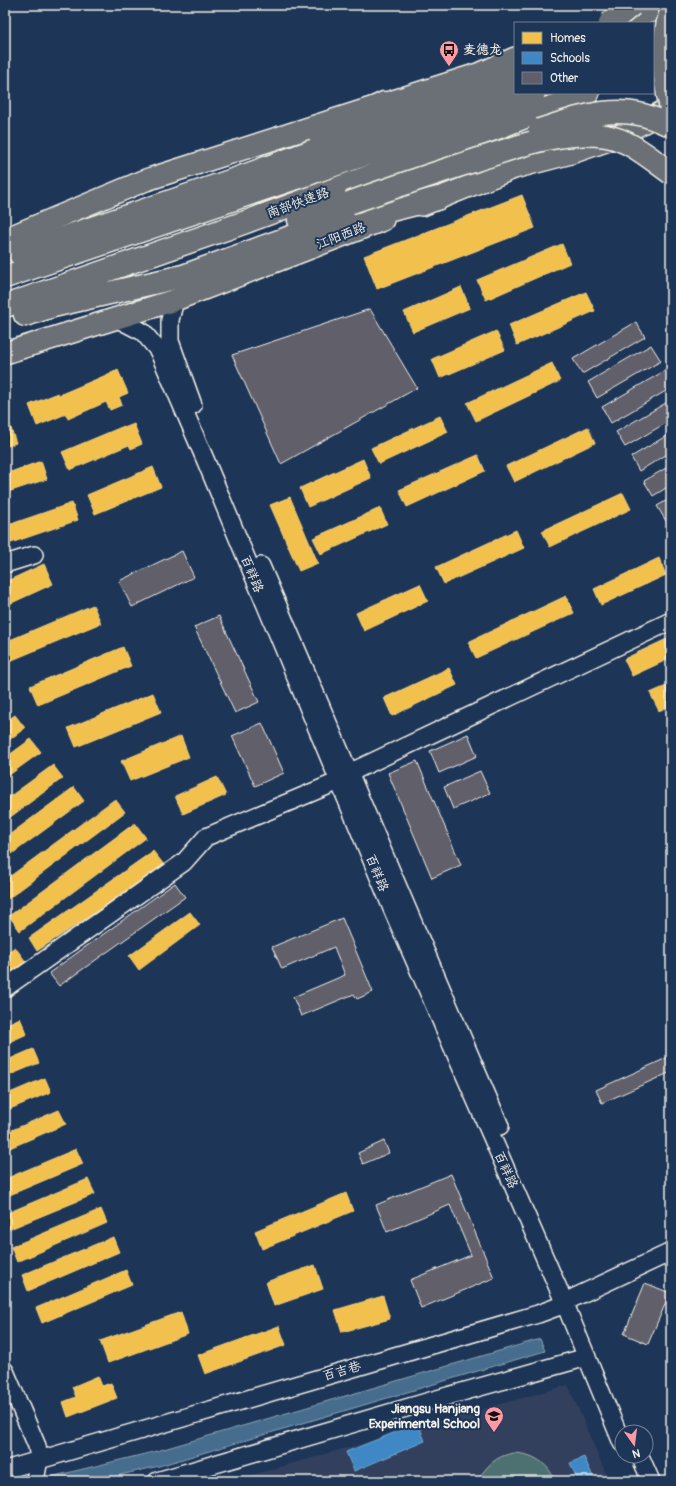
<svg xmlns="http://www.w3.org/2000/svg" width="676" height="1486" font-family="Pangolin,'LXGW WenKai TC',sans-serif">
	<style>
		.built { fill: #31415d }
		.green { fill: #4d6f70; stroke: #a0b0ac }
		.water { fill: #466d8e; stroke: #8ca2b2 }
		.homes { fill: #f2c14e; stroke: #f3cf7c }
		.schools { fill: #3f88c5; stroke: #75a8d0 }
		.building { fill: #605e6b; stroke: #f4f1e8 }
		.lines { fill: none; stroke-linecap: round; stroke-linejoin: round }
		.minor-casing { stroke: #f4f1e8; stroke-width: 20 }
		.major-casing { stroke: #f4f1e8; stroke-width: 24 }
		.highway-casing { stroke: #f4f1e8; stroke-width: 25 }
		.minor { stroke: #1d3557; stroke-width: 17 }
		.major { stroke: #6b6f75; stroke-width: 21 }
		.highway { stroke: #6b6f75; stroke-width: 22 }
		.highway-bridge-casing { stroke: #f4f1e8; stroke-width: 25; stroke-linecap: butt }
		.highway-bridge { stroke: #6b6f75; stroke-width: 22 }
		.labels { text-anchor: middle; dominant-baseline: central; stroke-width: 4; stroke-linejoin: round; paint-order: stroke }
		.poi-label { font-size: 13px; font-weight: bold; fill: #f4f1e8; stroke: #1d3557; text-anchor: start }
		.street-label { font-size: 13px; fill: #f4f1e8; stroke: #1d3557 }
	</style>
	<rect width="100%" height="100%" fill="#1d3557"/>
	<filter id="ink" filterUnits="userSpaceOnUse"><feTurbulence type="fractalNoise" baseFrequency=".025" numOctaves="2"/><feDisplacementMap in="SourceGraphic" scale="8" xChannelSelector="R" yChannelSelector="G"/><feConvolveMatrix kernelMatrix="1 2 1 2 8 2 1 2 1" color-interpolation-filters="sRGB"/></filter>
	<g filter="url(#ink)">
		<path class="built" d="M568,1385L609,1481H231Z"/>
		<path class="green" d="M514,1453C534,1454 548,1463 555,1481H477C487,1466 495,1456 514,1453Z"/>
		<path class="water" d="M540,1339L545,1351L159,1466L95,1481H34L157,1451Z"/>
		<path class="homes" d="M522,195L535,228L377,289L364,256Z
			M562,244L570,263L486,300L477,280Z
			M461,287L470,308L413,332L404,312Z
			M586,292L595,311L517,345L509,325Z
			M496,331L505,350L440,378L432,359Z
			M552,363L560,381L476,421L467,403Z
			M118,370L128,393L119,397L122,405L110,410L106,402L68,419L66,414L37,426L29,405L58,393L59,395Z
			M440,416L448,432L379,464L371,448Z
			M134,424L142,444L131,449L129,445L70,470L62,452L124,426V428Z
			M10,425L16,443L5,447V426Z
			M588,427L595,443L514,482L506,466Z
			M478,455L485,471L407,507L399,490Z
			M363,459L371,478L308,507L300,488Z
			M41,461L47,479L5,493V474Z
			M153,467L161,487L95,514L87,495Z
			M623,493L631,509L550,547L542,531Z
			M290,497L318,563L299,571L270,505Z
			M72,503L78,520L5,545V526Z
			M380,508L387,524L321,554L313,538Z
			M516,530L524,548L444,584L436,567Z
			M659,558L666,575L601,605L594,589Z
			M44,564L53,584L5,606V582Z
			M420,584L428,601L364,631L356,613Z
			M566,596L574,613L476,658L468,642Z
			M93,605L101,623L5,663V642Z
			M671,637V658L632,676L624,659Z
			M123,647L131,666L38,705L30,686Z
			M449,668L457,685L392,716L384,698Z
			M671,684V705L659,711L650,693Z
			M153,693L161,712L76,747L68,728Z
			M15,715L25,728L5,743V722Z
			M181,736L189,757L130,781L121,761Z
			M31,739L41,752L5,778V758Z
			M53,765L63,778L5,821V800Z
			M217,777L226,795L183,814L175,796Z
			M74,787L84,801L5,859V838Z
			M115,799L125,812L5,901V880Z
			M135,823L146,838L20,931L9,916Z
			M153,851L165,866L37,951L29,938Z
			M190,912L200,925L139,970L129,956Z
			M15,947L26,962L5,977V954Z
			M20,1018L27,1034L5,1044V1025Z
			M33,1049L39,1063L5,1077V1061Z
			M45,1078L51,1092L5,1111V1095Z
			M59,1110L66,1124L5,1150V1133Z
			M76,1149L83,1164L5,1197V1179Z
			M88,1179L95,1194L5,1231V1214Z
			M346,1193L353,1211L262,1249L255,1231Z
			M101,1209L107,1223L17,1262L11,1247Z
			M113,1237L119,1252L28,1291L22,1275Z
			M315,1265L323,1289L274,1306L266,1282Z
			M126,1270L132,1285L42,1323L36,1308Z
			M383,1296L390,1319L342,1332L335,1310Z
			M181,1312L188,1334L108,1363L100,1341Z
			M279,1326L286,1345L205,1374L198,1355Z
			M98,1376L102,1386L111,1383L117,1398L68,1417L63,1402L76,1397L72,1387Z"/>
		<path class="schools" d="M418,1423L425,1441L354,1471L346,1452Z
			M584,1457L595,1481H578L570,1463Z"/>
		<path class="building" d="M370,309L417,388L281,464L232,355Z
			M636,322L645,337L582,374L573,359Z
			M651,345L661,361L597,398L588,382Z
			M666,370L671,378V388L611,423L602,407Z
			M671,400V420L625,447L616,432Z
			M671,433V452L639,471L631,457Z
			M671,465V485L653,496L644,481Z
			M671,498V518L666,521L657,506Z
			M182,551L194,577L132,607L119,581Z
			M219,616L259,702L235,713L194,627Z
			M262,723L284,773L255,786L232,736Z
			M468,734L477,756L439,773L430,751Z
			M417,761L461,865L432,878L388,773Z
			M480,771L490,793L453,809L444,787Z
			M175,883L185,897L59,986L49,973Z
			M342,918L373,992L357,999L354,994L301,1016L293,997L345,975L334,947L282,969L272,947Z
			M671,1056V1072L602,1103L596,1090Z
			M384,1141L389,1153L363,1164L358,1153Z
			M451,1174L494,1278L421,1308L410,1280L471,1255L450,1205L387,1232L376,1205Z
			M645,1283L670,1293L648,1344L624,1334Z"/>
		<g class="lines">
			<g class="minor-casing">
				<path id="minor" d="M175,300L170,320V341L193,405
					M116,318L143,332L158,350L205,459L393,911L565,1304L622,1443
					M5,564L34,555
					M261,566L500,1126
					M5,988L184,862L206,837L339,781L349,773L671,621
					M5,1371L37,1446L39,1459L35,1481
					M640,1456L651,1481
					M5,1470L538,1314L565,1304L573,1298L671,1252
					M157,1481L430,1401L587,1357"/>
			</g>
			<g class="major-casing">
				<path id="major" d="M612,22L671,6
					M422,205L514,168L571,153L615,138L664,111
					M5,239L146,180L481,73L515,58
					M5,353L175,300L383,220"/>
			</g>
			<g class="highway-casing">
				<path id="highway" d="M320,135L384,103
					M299,220L349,203
					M19,253L230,181L515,77
					M5,277L390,146L534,93
					M5,306L243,223L395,167L588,93
					M25,315L53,306L183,276L307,231L439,198"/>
			</g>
			<use href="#minor" class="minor"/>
			<use href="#major" class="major"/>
			<use href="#highway" class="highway"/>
			<g class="highway-bridge-casing">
				<path id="highway-bridge" d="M671,11C660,48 662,71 671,108
					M610,23L632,5
					M540,130C572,119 605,107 639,114C650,116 661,122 671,125
					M349,203C391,188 433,174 476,160C517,147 562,129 606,136C630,140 651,159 671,173"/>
			</g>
			<use href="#highway-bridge" class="highway-bridge"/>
		</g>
	</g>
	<defs>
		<g id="bus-pin" transform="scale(1)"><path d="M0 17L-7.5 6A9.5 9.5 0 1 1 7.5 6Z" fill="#ff9aa2" stroke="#1d3557"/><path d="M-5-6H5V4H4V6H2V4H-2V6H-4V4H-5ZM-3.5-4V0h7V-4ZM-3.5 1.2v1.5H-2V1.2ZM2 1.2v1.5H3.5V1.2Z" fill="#111"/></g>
		<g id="school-pin" transform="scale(1)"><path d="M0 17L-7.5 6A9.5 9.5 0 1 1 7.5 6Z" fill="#ff9aa2" stroke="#1d3557"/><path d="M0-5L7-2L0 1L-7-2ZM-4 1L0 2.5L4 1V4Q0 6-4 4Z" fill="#111"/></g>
	</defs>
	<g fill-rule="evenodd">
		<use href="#bus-pin" x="449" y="50"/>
		<use href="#school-pin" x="494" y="1416"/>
	</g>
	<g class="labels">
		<g class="poi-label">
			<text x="463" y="50">麦德龙</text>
			<text x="480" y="1409" text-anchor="end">Jiangsu Hanjiang<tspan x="480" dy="15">Experimental School</tspan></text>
		</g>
		<g class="street-label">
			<text transform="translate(298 203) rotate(-20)">南部快速路</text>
			<text transform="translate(341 236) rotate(-21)">江阳西路</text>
			<text transform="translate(252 574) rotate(68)">百祥路</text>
			<text transform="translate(377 873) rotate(68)">百祥路</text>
			<text transform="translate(506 1170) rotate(66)">百祥路</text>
			<text transform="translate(342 1371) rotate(-16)">百吉巷</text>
		</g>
	</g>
	<rect width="676" height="1486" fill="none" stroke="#1d3557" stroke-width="20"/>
	<rect x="10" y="10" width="656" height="1466" fill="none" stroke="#f4f1e8" stroke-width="1.5" filter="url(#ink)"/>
	<rect x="514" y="22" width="140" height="72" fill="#1d3557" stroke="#738091"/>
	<rect x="522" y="32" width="20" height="12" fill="#f2c14e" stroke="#738091"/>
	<text x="550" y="42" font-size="12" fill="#f4f1e8">Homes</text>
	<rect x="522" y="52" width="20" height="12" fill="#3f88c5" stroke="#738091"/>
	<text x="550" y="62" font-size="12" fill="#f4f1e8">Schools</text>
	<rect x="522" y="72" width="20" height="12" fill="#605e6b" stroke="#738091"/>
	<text x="550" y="82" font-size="12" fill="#f4f1e8">Other</text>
	<g transform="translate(634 1444) rotate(166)"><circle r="19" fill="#1d3557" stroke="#738091"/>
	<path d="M0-3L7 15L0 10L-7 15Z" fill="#ff9aa2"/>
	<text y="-6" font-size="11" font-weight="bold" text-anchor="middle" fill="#f4f1e8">N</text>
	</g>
</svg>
